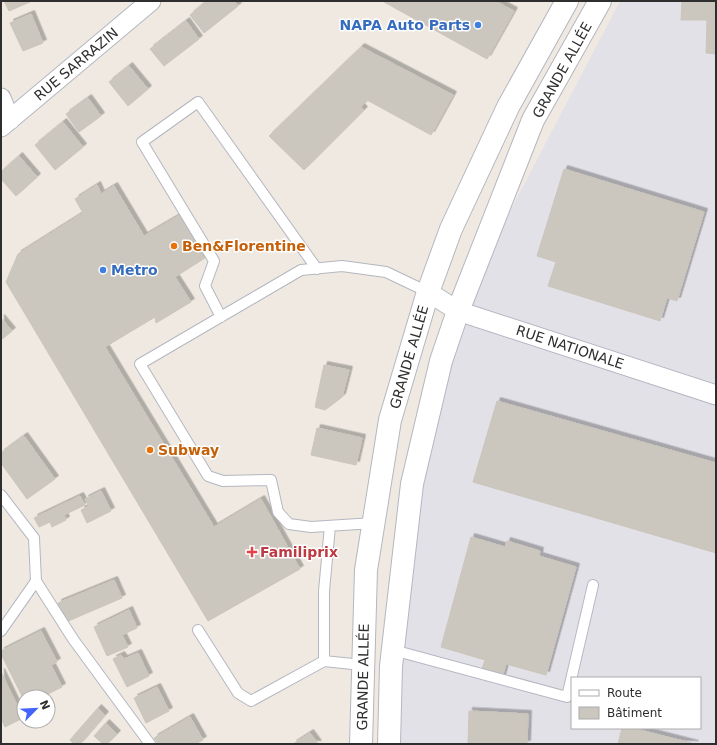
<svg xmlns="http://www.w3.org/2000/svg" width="717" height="745" font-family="'DejaVu Sans',sans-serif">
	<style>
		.industrial { fill: #e3e1e8; fill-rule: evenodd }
		.building { fill: #cbc7bf; stroke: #cbc5ba; filter: url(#shadow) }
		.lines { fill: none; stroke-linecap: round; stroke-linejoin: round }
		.lane-casing { stroke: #b4b7c1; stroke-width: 12 }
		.street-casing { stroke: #b4b7c1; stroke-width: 21 }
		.secondary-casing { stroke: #b4b7c1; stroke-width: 24 }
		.lane { stroke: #fff; stroke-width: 10 }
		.street { stroke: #fff; stroke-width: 19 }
		.secondary { stroke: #fff; stroke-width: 22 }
		.shop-dot { fill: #3f7fe0; stroke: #fff; stroke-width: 1.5 }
		.food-dot { fill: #e8710a; stroke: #fff; stroke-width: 1.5 }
		.health-dot { fill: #e0444e; stroke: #fff; stroke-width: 1.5 }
		.labels { text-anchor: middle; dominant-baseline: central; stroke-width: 3; stroke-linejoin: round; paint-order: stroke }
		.shop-label { font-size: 14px; font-weight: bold; fill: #366cbe; stroke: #fff; text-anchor: end }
		.street-label { font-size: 14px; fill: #2e2e2e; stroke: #fff }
		.food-label { font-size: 14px; font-weight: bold; fill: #c56008; stroke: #fff; text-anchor: start }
		.health-label { font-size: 14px; font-weight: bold; fill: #be3a42; stroke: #fff; text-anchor: start }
	</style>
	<defs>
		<filter id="shadow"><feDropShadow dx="3.5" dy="-3.5" stdDeviation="0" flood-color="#0004"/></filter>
	</defs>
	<rect width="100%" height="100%" fill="#efe9e1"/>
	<path class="industrial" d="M620,1H716V744H389L412,484L458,311ZM572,678H700V728H572Z"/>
	<path class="building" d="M4,1H29L30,2L9,11Z
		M207,1H234L238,6L204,33L190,15Z
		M385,1H495L514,11L487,59L384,2Z
		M682,1H716V54L706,53L707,20H681Z
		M31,14L43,43L23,51L10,23Z
		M186,21L199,39L164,66L150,49Z
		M361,47L453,95L431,135L367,100L361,107L364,110L304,170L269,136Z
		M129,66L148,89L128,106L109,82Z
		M88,98L101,116L79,132L66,114Z
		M63,122L83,147L55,170L35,145Z
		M19,156L37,177L16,196L1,179V172Z
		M564,169L704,212L677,301L667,298L660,321L548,286L556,262L537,256Z
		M97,185L101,194L114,186L144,236L180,215L205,258L175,277L191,302L156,323L155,317L105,347L214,527L261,499L300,569L208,621L6,282L18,254L83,213L75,199Z
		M1,318L12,331L1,340Z
		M324,365L349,370L342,397L325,410L315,407Z
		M497,401L716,463V553L473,482Z
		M317,428L362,438L356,465L311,455Z
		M24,436L55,479L27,499L1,463V453Z
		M101,491L111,511L87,523L81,510L89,506L85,499Z
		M80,496L85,505L64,515L66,520L52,527L50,522L39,527L34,518Z
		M471,537L505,547L507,541L540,551L539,556L576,567L546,675L506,664L502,678L481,672L485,660L441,647Z
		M114,580L122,598L66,622L58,603Z
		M129,610L137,628L122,635L128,647L107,656L94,627Z
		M41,631L57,662L51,665L62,687L42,697H24V700L1,654V651Z
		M138,653L149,676L127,687L113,659L121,655L124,659Z
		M1,672L23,718L5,727L1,718Z
		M157,687L169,711L146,723L134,698Z
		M98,708L105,715L80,744H74L70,740Z
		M469,711L528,714L527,744H468Z
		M190,717L203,740L195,744H158L154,738Z
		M106,723L117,734L107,744H103L94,736Z
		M622,728H632L695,744H618Z
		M310,733L318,744H293Z"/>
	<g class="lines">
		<g class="lane-casing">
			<path id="lane" d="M221,317L205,286L214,261L142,142L198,102L317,269
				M1,495L34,538L36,581L1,631
				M374,523L311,527L289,524L278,512L271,480L223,481L208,476L140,364L301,270L342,266L386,272L428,292
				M330,526L324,591V661L362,665
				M36,581L73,639L150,744
				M198,630L238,693L251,701L324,661
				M393,650L567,697L593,585"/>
		</g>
		<g class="street-casing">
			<path id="street" d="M1,98L10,120
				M1,127L151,1
				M428,292L458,311L716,395"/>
		</g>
		<g class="secondary-casing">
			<path id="secondary" d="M361,744L366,570L390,420L428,292L451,229L508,107L567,1
				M389,744L391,666L412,484L441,361L458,311L533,120L600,1"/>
		</g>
		<use href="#lane" class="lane"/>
		<use href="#street" class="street"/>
		<use href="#secondary" class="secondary"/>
	</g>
	<g class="shop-dot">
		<circle cx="478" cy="25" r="4"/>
		<circle cx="103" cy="270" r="4"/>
	</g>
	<g class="food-dot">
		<circle cx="174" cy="246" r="4"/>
		<circle cx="150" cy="450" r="4"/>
	</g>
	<path class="health-dot" d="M250 546h4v4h4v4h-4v4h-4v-4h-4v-4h4z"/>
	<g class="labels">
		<g class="shop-label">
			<text x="470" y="25">NAPA Auto Parts</text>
			<text x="111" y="270" text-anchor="start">Metro</text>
		</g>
		<g class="street-label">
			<text transform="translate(76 64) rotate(-40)">RUE SARRAZIN</text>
			<text transform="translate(562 70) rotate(-61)">GRANDE ALLÉE</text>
			<text transform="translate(570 347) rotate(18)">RUE NATIONALE</text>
			<text transform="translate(409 357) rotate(-74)">GRANDE ALLÉE</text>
			<text transform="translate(363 677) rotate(-89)">GRANDE ALLÉE</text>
		</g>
		<g class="food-label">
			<text x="182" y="246">Ben&amp;Florentine</text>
			<text x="158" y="450">Subway</text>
		</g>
		<g class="health-label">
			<text x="260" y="552">Familiprix</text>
		</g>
	</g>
	<rect width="717" height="745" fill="none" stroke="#2e2e2e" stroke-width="4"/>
	<rect x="571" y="677" width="130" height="52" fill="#ffffff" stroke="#ababab"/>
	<rect x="579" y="690" width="20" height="6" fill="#ffffff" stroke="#ababab"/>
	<text x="607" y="697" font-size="12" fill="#2e2e2e">Route</text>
	<rect x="579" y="707" width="20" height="12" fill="#cbc7bf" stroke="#ababab"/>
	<text x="607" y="717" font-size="12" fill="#2e2e2e">Bâtiment</text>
	<g transform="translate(36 709) rotate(66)"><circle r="19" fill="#ffffff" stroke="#ababab"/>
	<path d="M0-3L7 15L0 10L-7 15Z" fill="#4264fb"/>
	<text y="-6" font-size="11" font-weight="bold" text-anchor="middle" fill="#2e2e2e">N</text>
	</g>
</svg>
